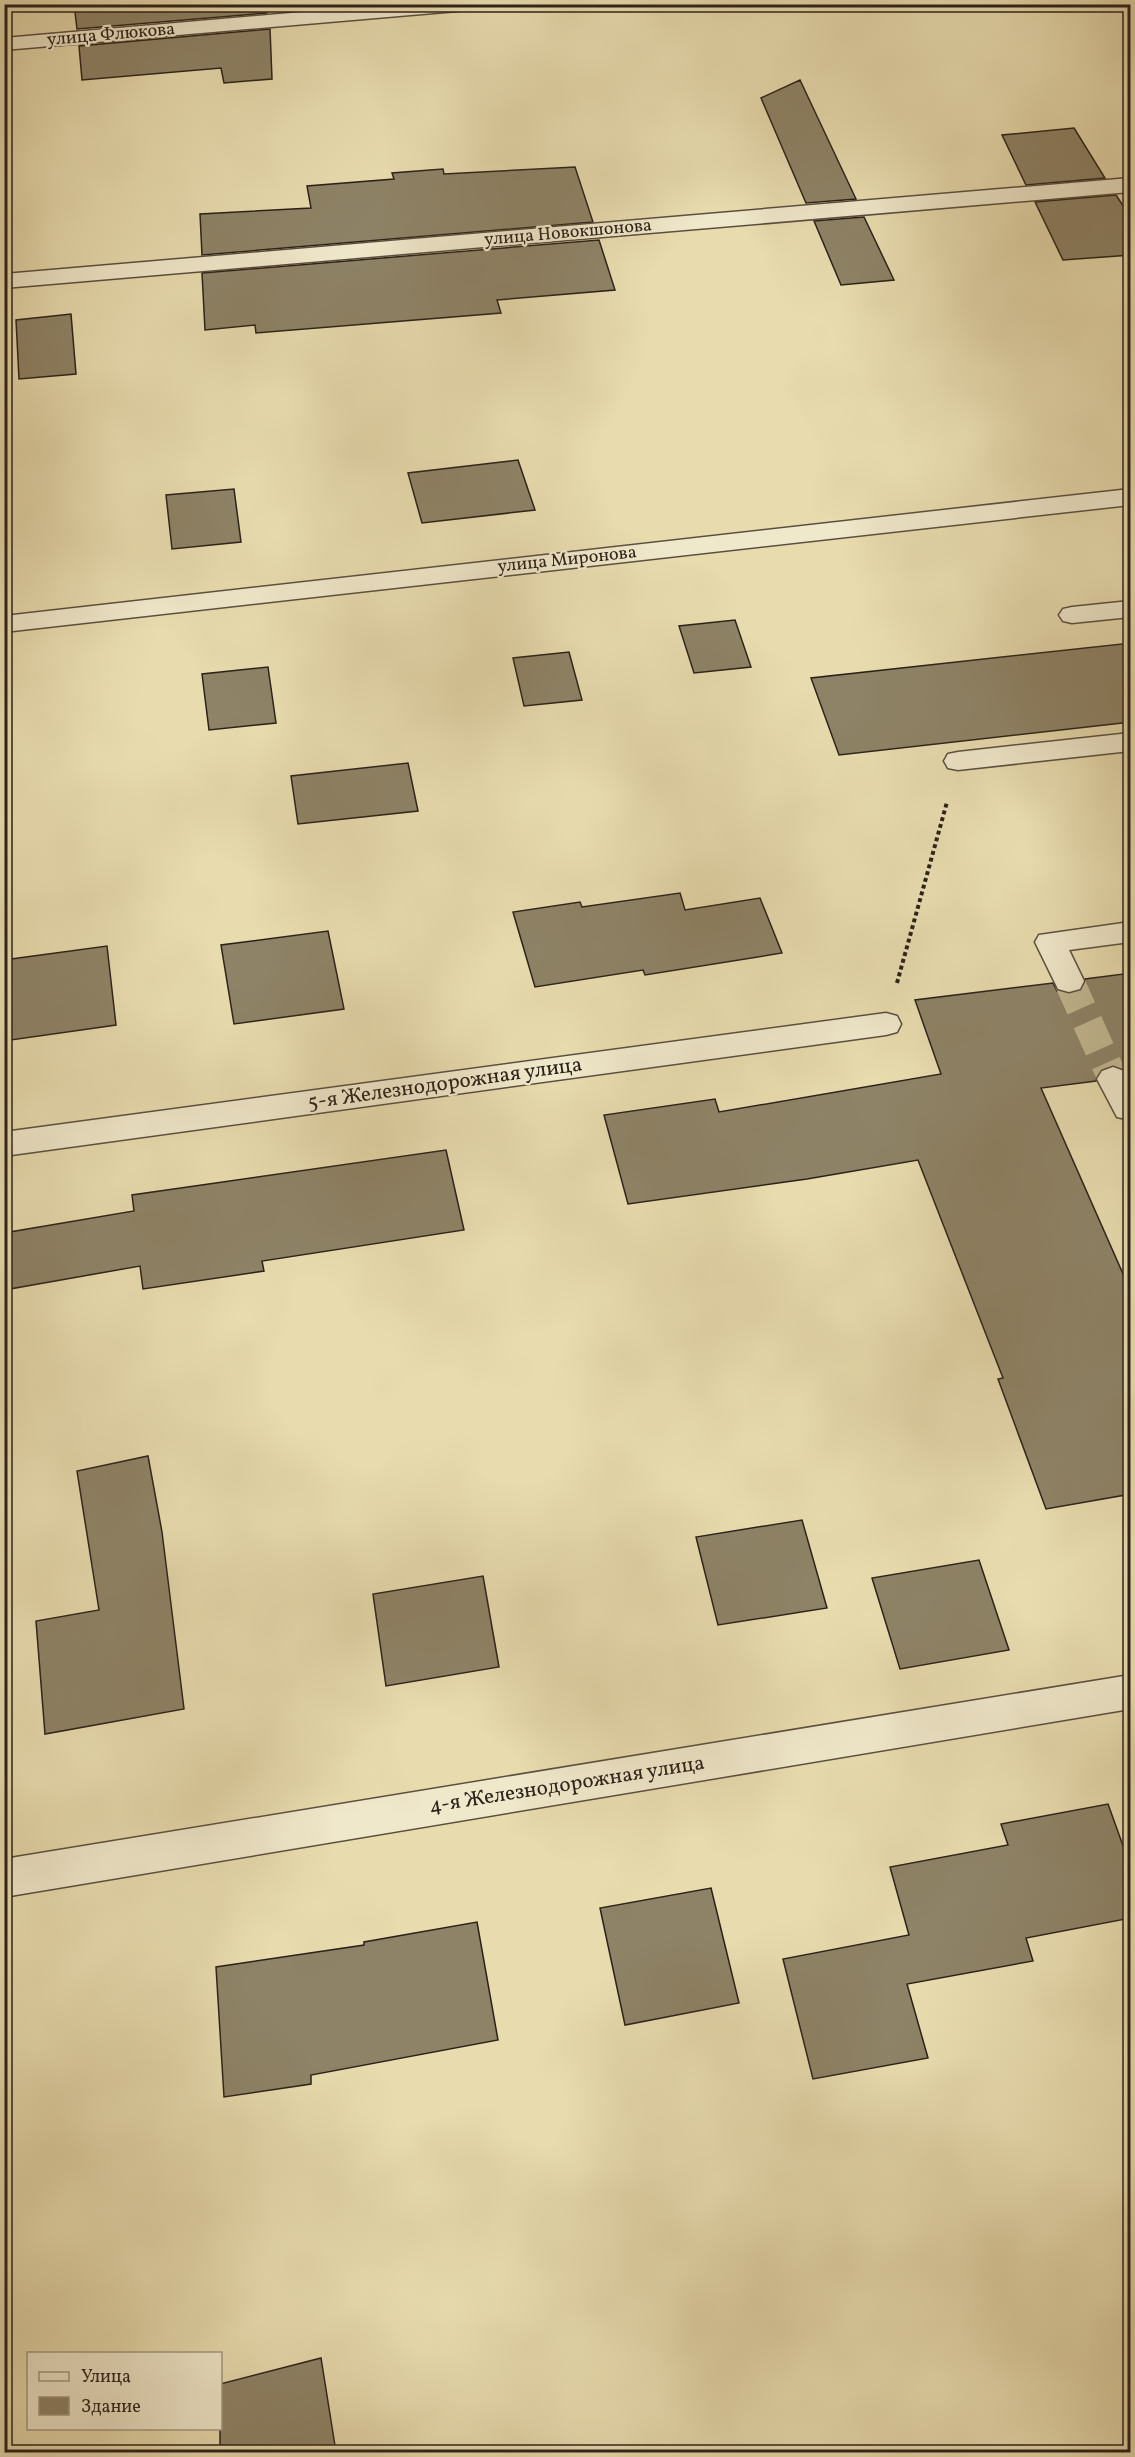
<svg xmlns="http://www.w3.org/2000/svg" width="1135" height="2457" font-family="Vollkorn,serif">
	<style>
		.building { fill: #8e8367; stroke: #2c221a; stroke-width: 1.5 }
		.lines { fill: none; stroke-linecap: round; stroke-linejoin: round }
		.minor-tunnel { stroke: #c2b791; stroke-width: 30; stroke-dasharray: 30 15; stroke-linecap: butt }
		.minor-casing { stroke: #5b503f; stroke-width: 3 }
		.path { stroke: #2c221a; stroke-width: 4; stroke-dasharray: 4 3; stroke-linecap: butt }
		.minor { fill: #f0e8cb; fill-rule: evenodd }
		.labels { text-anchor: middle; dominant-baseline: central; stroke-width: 4.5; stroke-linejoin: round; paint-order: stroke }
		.far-street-label { font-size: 18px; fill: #2c221a; stroke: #f0e8cb }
		.street-label { font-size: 21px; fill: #2c221a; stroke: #f0e8cb }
	</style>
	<rect width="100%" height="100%" fill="#e8dcaf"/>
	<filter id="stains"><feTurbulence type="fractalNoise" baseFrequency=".00333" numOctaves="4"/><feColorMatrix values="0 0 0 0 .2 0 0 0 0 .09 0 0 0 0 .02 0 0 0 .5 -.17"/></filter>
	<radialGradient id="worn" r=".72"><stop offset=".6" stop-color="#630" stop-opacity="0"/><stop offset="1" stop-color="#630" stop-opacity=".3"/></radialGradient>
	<path class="building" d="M74,4H265L267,13L77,29Z
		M270,29L272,79L224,83L221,68L82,80L79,46Z
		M800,80L856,199L806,203L761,98Z
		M1074,128L1105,178L1026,185L1002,135Z
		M575,167L593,222L202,255L200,214L311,208L307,186L394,179L392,173L443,169L444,174Z
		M1116,195L1131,218V255L1063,260L1035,202Z
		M864,217L894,280L841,285L814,221Z
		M599,240L615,290L497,300L501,313L256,333L255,325L205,330L202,273Z
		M71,314L76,374L19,379L16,320Z
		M518,460L535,510L422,523L408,473Z
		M234,489L241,542L172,549L166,495Z
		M735,620L751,667L694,673L679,626Z
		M1131,643V722L839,755L811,678Z
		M569,652L582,700L524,706L513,658Z
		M268,667L276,723L209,730L202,674Z
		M408,763L418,811L298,824L291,776Z
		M680,893L685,910L760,898L782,953L645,975L643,970L535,987L513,912L580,902L582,907Z
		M328,931L344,1009L234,1024L221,945Z
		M107,946L116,1025L4,1041V960Z
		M1131,973V1077L1125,1069L1112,1065L1100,1070L1096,1081L1041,1088L1131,1292V1494L1046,1509L998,1379L1003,1378L918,1160L807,1179L628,1204L604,1115L715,1099L719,1112L941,1074L915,1000L1053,983L1057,991L1070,994L1082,990L1085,979Z
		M446,1150L464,1230L262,1261L264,1271L143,1289L140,1266L4,1290V1233L134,1211L132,1195Z
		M148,1456L162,1532L184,1709L45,1734L36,1621L99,1610L77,1471Z
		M802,1520L827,1608L718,1625L696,1537Z
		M979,1560L1009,1650L900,1669L872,1578Z
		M483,1576L499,1667L386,1686L373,1594Z
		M1108,1804L1131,1868V1918L1026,1938L1033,1961L907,1984L928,2058L813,2079L783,1959L909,1935L890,1867L1008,1845L1001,1824Z
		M711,1888L739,2003L625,2025L600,1908Z
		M477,1922L498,2040L311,2075V2084L224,2097L216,1967L364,1945V1942Z
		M321,2358L336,2452H220V2384Z"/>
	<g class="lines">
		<path class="minor-tunnel" d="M1069,981L1113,1079"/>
		<g class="minor-casing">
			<path id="minor" d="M394,4H479L476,8L469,10L4,50V38Z
				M1130,178V192L4,288V274Z
				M1130,489V505L4,632V616Z
				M1130,601V617L1072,623L1063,621L1059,615L1063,609L1072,607Z
				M1130,733V751L958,770L948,768L944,761L948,754L958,752Z
				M1130,922V942L1069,950L1084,981L1080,989L1069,992L1058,989L1035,942L1039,935Z
				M886,1013L897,1016L901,1024L897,1032L886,1035L4,1156V1132Z
				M1113,1067L1124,1071L1130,1083V1120L1117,1117L1097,1079L1102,1071Z
				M1130,1675V1709L4,1897V1859Z"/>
		</g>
		<path class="path" d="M897,983L947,802"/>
		<use href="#minor" class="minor"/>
	</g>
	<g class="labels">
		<g class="far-street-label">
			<text transform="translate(111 35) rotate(-5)">улица Флюкова</text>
			<text transform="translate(568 233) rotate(-5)">улица Новокшонова</text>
			<text transform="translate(567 560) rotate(-6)">улица Миронова</text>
		</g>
		<g class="street-label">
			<text transform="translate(445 1084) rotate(-8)">5-я Железнодорожная улица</text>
			<text transform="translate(567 1785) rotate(-9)">4-я Железнодорожная улица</text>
		</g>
	</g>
	<rect width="1135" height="2457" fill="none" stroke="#e8dcaf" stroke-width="24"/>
	<rect x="6" y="6" width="1123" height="2445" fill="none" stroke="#2c221a" stroke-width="3"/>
	<rect x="12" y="12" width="1111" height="2433" fill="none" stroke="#2c221a" stroke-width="1.5"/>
	<rect x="27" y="2352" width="195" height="78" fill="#f0e8cb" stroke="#a29984" stroke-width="1.5"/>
	<rect x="39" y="2372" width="30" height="9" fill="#f0e8cb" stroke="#a29984" stroke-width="1.5"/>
	<text x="81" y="2382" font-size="18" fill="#2c221a">Улица</text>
	<rect x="39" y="2397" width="30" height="18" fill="#8e8367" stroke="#a29984" stroke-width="1.5"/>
	<text x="81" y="2412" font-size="18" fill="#2c221a">Здание</text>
	<rect width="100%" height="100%" filter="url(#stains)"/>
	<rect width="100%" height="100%" fill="url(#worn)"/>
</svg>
